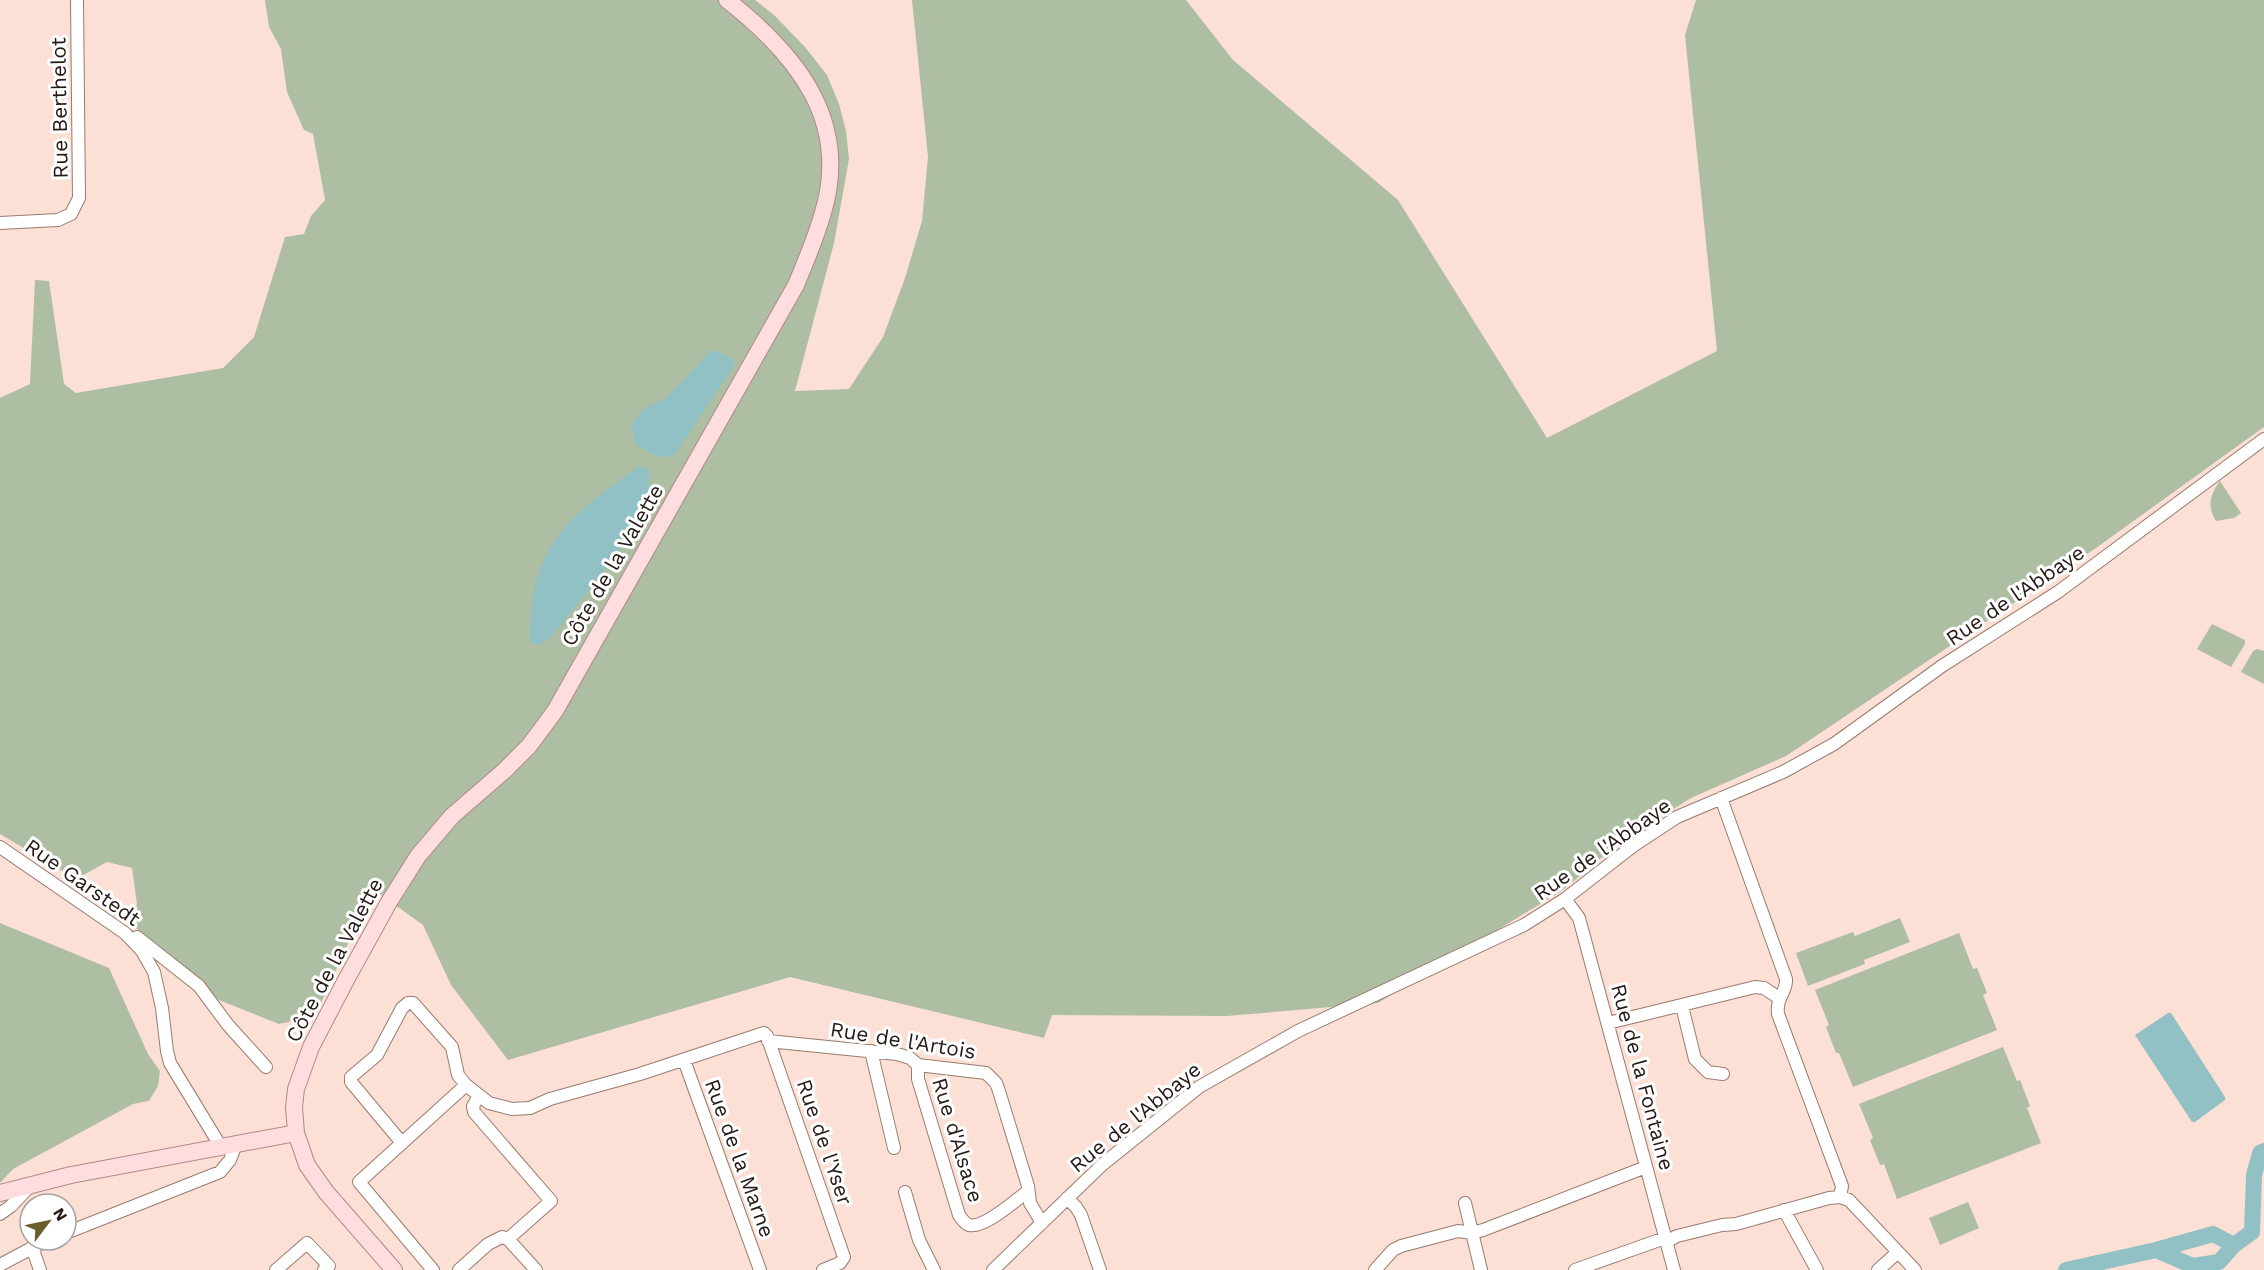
<svg xmlns="http://www.w3.org/2000/svg" width="2264" height="1270" font-family="'Work Sans',sans-serif">
	<style>
		.green { fill: #adbea2 }
		.water { fill: #91c1c4 }
		.lines { fill: none; stroke-linecap: round; stroke-linejoin: round }
		.river { stroke: #91c1c4; stroke-width: 16 }
		.minor-casing { stroke: #997b6e; stroke-width: 14 }
		.major-casing { stroke: #b08989; stroke-width: 18 }
		.minor { stroke: #fff; stroke-width: 12 }
		.major { stroke: #fdddde; stroke-width: 16 }
		.labels { text-anchor: middle; dominant-baseline: central; stroke-width: 6; stroke-linejoin: round; paint-order: stroke }
		.street-label { font-size: 21px; fill: #241914; stroke: #fff }
	</style>
	<rect width="100%" height="100%" fill="#fce0d5"/>
	<path class="green" d="M265,0H755L774,15L805,47L827,75L839,104L846,131L849,159L834,243L795,391L849,389L883,337L905,278L922,221L928,157L912,0H1186L1233,60L1398,200L1547,438L1717,351L1685,35L1696,0H2264V427L2096,548L1786,756L1691,798L1620,842L1563,890L1378,1003L1227,1016L1052,1015L1044,1038L790,977L508,1060L451,985L423,925L373,889L315,1016L279,1024L219,1000L162,948L129,923L137,904L132,868L107,862L76,879L0,834V398L30,384L35,280L49,281L64,384L76,393L223,368L254,337L285,237L304,234L311,216L325,200L313,134L304,130L287,92L281,49L269,27Z
		M2220,481L2241,513L2234,518L2216,521C2207,507 2210,494 2220,481Z
		M2212,624L2245,640V644L2231,667L2197,649Z
		M2257,649L2264,651V684L2241,672L2253,651Z
		M1900,918L1910,942L1864,960L1865,964L1808,986L1796,953L1853,932L1855,936Z
		M0,923L109,968L148,1054L160,1071L158,1086L149,1101L133,1104L13,1169L0,1183Z
		M1959,933L1973,969L1977,968L1987,993L1983,995L1997,1030L1853,1087L1839,1053H1836L1826,1027L1829,1025L1815,990Z
		M2003,1047L2017,1081L2020,1080L2030,1106L2027,1108L2041,1143L1897,1199L1884,1164L1880,1165L1870,1140L1873,1138L1859,1104Z
		M1968,1202L1979,1228L1940,1245L1929,1218Z"/>
	<path class="water" d="M715,350L732,359L735,364L675,454C657,462 652,452 636,445L631,425L643,409L666,398L710,352Z
		M641,465L649,471C649,477 649,484 649,490C642,530 583,596 557,630C549,638 543,646 531,644C528,631 531,617 532,603C542,531 586,505 641,465Z
		M2168,1013H2171L2225,1097V1100L2195,1122H2192L2135,1035Z"/>
	<g class="lines">
		<path class="river" d="M2156,1250L2213,1234L2234,1245
			M2066,1270L2156,1250L2193,1266L2219,1262L2234,1245L2252,1232L2254,1175L2260,1153L2264,1151"/>
		<g class="minor-casing">
			<path id="minor" d="M0,223L58,220L71,214L79,198L77,0
				M1721,798L1786,979C1787,993 1776,996 1778,1014L1842,1186L1840,1197
				M0,847L125,933L142,951L154,972L162,1008L167,1051L170,1063L221,1147
				M1565,899L1579,918L1674,1270
				M137,937L199,986L228,1025L266,1067
				M1682,1006L1695,1059L1708,1072L1723,1074
				M1608,1023L1755,987L1764,988L1779,998
				M768,1041L897,1054L910,1058L918,1065L986,1073L996,1083L998,1088L1028,1186L1030,1203L1042,1223
				M871,1051L894,1148
				M684,1060L760,1270
				M918,1065V1079L959,1215C962,1219 964,1223 969,1225C984,1229 1016,1200 1028,1191
				M479,1096L473,1106L474,1112L551,1201L508,1239
				M402,1143L351,1082V1077L377,1055L402,1008L408,1003H413L452,1047L458,1075L466,1085L489,1103L512,1109L530,1108L550,1099L640,1074L764,1033L767,1036L844,1257L840,1263L823,1270
				M905,1192L919,1240L934,1270
				M1067,1198L1076,1207L1081,1215L1100,1270
				M1465,1203L1481,1270
				M1784,1210L1817,1270
				M0,1214L11,1206L30,1186
				M66,1233L220,1172L230,1160L236,1144
				M1666,1242L1677,1236L1722,1225L1736,1224L1829,1198L1840,1197L1849,1200L1915,1270
				M32,1247L40,1270
				M0,1265L47,1240
				M276,1270L307,1243L329,1266L324,1270
				M433,1270L359,1182L466,1085
				M459,1270L488,1244L502,1237L508,1239L536,1270
				M993,1270L1103,1164L1199,1087L1298,1031L1524,925L1565,899L1633,846L1677,817L1783,772L1834,744L1942,666L2058,592L2264,439
				M1375,1270L1393,1250L1401,1246L1458,1231L1472,1233L1483,1230L1646,1167
				M1575,1270L1665,1238
				M1878,1270L1898,1252"/>
		</g>
		<g class="major-casing">
			<path id="major" d="M0,1193L71,1175L296,1133
				M394,1270L326,1192L307,1165L296,1133L294,1107L296,1089L311,1047L346,980L389,902L418,856L452,816L504,771L529,746L555,711L796,285C805,263 815,240 822,216C852,122 797,55 727,0"/>
		</g>
		<use href="#minor" class="minor"/>
		<use href="#major" class="major"/>
	</g>
	<g class="labels">
		<g class="street-label">
			<text transform="translate(59 108) rotate(-91)">Rue Berthelot</text>
			<text transform="translate(612 565) rotate(-60)">Côte de la Valette</text>
			<text transform="translate(2015 595) rotate(-34)">Rue de l'Abbaye</text>
			<text transform="translate(1602 849) rotate(-35)">Rue de l'Abbaye</text>
			<text transform="translate(83 882) rotate(35)">Rue Garstedt</text>
			<text transform="translate(334 960) rotate(-62)">Côte de la Valette</text>
			<text transform="translate(903 1040) rotate(9)">Rue de l'Artois</text>
			<text transform="translate(1643 1077) rotate(75)">Rue de la Fontaine</text>
			<text transform="translate(1135 1117) rotate(-39)">Rue de l'Abbaye</text>
			<text transform="translate(958 1140) rotate(73)">Rue d'Alsace</text>
			<text transform="translate(825 1142) rotate(71)">Rue de l'Yser</text>
			<text transform="translate(740 1158) rotate(70)">Rue de la Marne</text>
		</g>
	</g>
	<g transform="translate(48 1222) rotate(58)"><circle r="28" fill="#ffffff" stroke="#a7a3a1" stroke-width="1.5"/>
	<path d="M0-4.5L10 22L0 15L-10 22Z" fill="#6c5e2b"/>
	<text y="-9" font-size="16" font-weight="bold" text-anchor="middle" fill="#241914">N</text>
	</g>
</svg>
